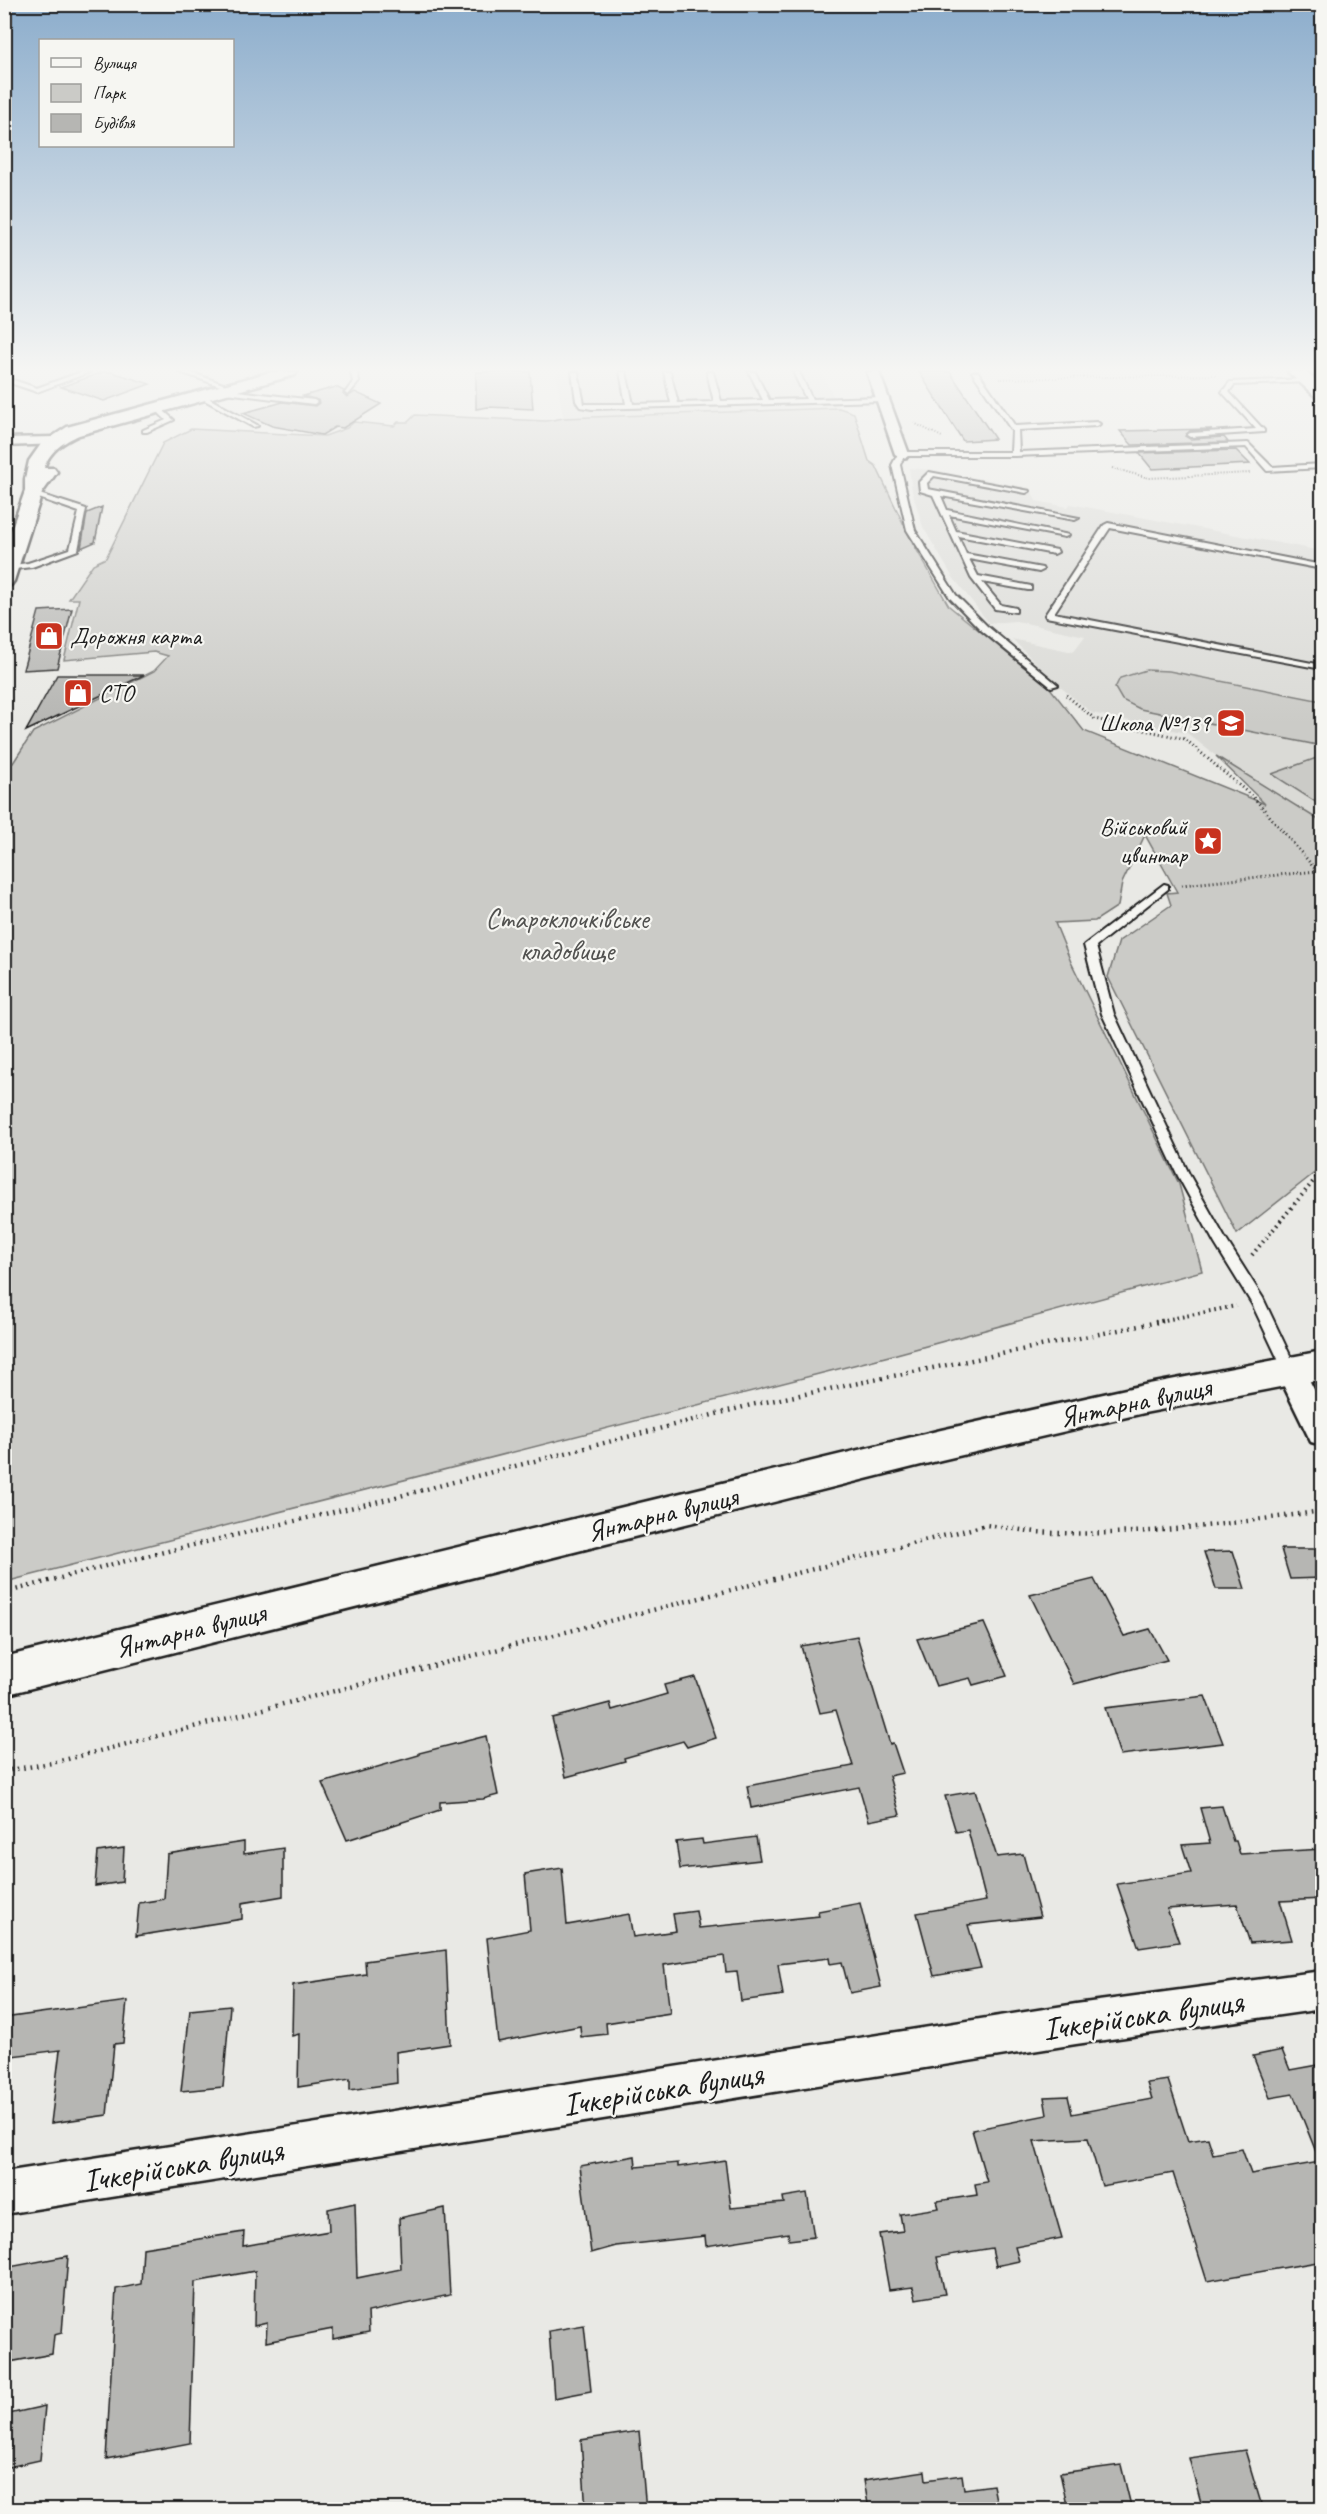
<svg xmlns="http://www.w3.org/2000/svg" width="1327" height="2514" font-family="Caveat,sans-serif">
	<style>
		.built { fill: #dadad6 }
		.green { fill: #cbcbc7; stroke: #747472; stroke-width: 1.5 }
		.building { fill: #b6b6b3; stroke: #1c1c1c; stroke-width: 1.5 }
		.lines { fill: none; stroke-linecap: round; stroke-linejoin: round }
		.service-casing { stroke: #1c1c1c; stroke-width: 4 }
		.minor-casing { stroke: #1c1c1c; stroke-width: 5 }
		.tertiary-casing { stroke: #1c1c1c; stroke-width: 5 }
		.secondary-casing { stroke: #1c1c1c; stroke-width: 5 }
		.path-far3 { stroke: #1c1c1c; stroke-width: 2; stroke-dasharray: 1 2; stroke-linecap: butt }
		.path-far2 { stroke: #1c1c1c; stroke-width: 3; stroke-dasharray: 1 3; stroke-linecap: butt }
		.path-far1 { stroke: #1c1c1c; stroke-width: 4; stroke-dasharray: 1.5 4; stroke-linecap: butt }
		.path { stroke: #1c1c1c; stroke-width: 4.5; stroke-dasharray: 1.5 5; stroke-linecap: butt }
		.service { fill: #f6f6f2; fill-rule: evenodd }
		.minor { fill: #f6f6f2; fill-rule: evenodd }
		.tertiary { fill: #f6f6f2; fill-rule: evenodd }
		.secondary { fill: #f6f6f2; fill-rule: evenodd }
		.labels { text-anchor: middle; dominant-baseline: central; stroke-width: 4.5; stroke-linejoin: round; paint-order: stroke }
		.far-poi-label { font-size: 24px; fill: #1c1c1c; stroke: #f6f6f2; text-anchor: start }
		.park-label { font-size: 28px; fill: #51514f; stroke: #f6f6f2 }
		.street-label { font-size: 28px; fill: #1c1c1c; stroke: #f6f6f2 }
		.near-street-label { font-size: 33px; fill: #1c1c1c; stroke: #f6f6f2 }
	</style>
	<rect width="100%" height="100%" fill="#e9e9e5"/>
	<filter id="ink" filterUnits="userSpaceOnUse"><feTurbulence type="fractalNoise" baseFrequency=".0167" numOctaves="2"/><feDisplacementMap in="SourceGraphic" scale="12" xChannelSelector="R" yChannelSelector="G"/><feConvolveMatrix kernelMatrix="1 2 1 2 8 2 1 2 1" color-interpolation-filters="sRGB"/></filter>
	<g filter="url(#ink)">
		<path class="built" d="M556,372H822L839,408L563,418Z
			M1007,372L1071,373H1171L1012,377Z
			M909,468L933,470L1030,488L1036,501L1068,507L1070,504L1322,551V756L1272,774L1317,803L1322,801V822L1216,756L1187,733L1092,713L1058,685L1012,639L1073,652L1085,636L1016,621L989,623L952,576L923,527L912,491Z"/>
		<path class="green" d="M839,408L854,413L869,461L876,466L911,540L949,606L1050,688L1084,731L1265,804L1216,756L1322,822V1167L1237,1234L1108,977L1119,941L1171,905L1167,893L1177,892L1145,835L1122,883L1118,906L1095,921L1055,923L1071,962L1179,1184L1202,1271L893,1355L5,1582V779L7,764L13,763L33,732L154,671L168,656L154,652L64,660L79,599H69L93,564L106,558L163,443L191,429L325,436L347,428L354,422L394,426L398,422H408L415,415L546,421L564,418Z
			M1146,670L1169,671L1322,701V746L1140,709L1122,700L1115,688L1120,678Z
			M1322,756V801L1317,803L1272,774Z"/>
		<path class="building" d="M103,372H112L150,384L104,401L61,387Z
			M476,372H530L533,409L488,407L476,409Z
			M919,372H950L995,439L963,441Z
			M336,387L344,391L343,393L347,397L355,392L381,404L343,428L335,427L322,435L272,426L243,413L283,402L315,406L319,403L318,400L303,396Z
			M1212,429L1190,431L1185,436L1190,439L1224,437L1228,442L1132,445L1120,431Z
			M1236,450L1250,464L1152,469L1139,453Z
			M102,507L95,542L81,548L87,513Z
			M72,609L57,668L23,670L39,611Z
			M57,675H144L26,731Z
			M1281,1549H1323V1578L1290,1579Z
			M1233,1551L1245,1589H1216L1204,1552Z
			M1094,1579L1124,1636L1150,1629L1167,1660L1074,1684L1030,1595Z
			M984,1623L1007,1676L973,1685L970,1678L936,1686L917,1639Z
			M857,1636L890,1744L893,1743L903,1773L889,1776L900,1815L869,1821L859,1787L751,1808L747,1786L853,1766L836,1710L820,1713L801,1646Z
			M695,1677L716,1738L687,1747L683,1741L624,1758L625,1761L566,1777L552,1718L610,1703L612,1710L667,1694L664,1685Z
			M1205,1696L1223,1743L1120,1755L1105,1708Z
			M486,1736L498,1795L483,1799L440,1802V1810L347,1840L322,1783L419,1755V1753Z
			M975,1791L997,1857L1023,1854L1040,1917L968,1925L981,1968L934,1976L917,1913L986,1901L968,1830L956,1832L945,1796Z
			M1222,1806L1233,1841H1236L1240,1854L1323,1849V1899L1280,1901L1292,1940L1250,1943L1237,1904L1167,1909L1179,1942L1139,1948L1117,1884L1191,1873L1182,1845L1210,1843L1200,1808Z
			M756,1837L760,1860L680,1869L676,1842L702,1839L703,1844Z
			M244,1842V1854L283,1848V1896L242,1903V1919L136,1936L139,1903L164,1899L167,1854Z
			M124,1848L122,1882L95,1886L98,1852Z
			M562,1868L567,1925L629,1914L633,1937L676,1931L673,1914L696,1911L699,1928L819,1916L818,1911L860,1903L881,1987L850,1993L842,1962L830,1964L829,1958L778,1964L783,1995L741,2001L737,1971L726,1972L724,1956L664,1965L670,2013L606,2023L607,2034L581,2037L580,2026L498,2042L487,1938L530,1930L525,1874Z
			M446,1950L450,2044L396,2052L397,2083L350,2090V2079L298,2087L299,2034L292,2036L293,1985L366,1974L365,1961Z
			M127,2001L123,2043L114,2044L107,2115L51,2123L60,2050L4,2057V2018Z
			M230,2006L223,2087L181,2091L190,2010Z
			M1282,2050L1290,2070L1323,2064V2261L1207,2281L1173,2173L1102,2186L1088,2138L1034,2141L1062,2238L1015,2247L1019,2261L996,2266L992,2248L937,2257L945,2294L916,2299L913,2287L889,2290L879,2234L903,2231L900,2214L939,2208L937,2201L977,2195L975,2184L987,2182L972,2130L1047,2115L1044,2097L1068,2096L1072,2114L1152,2099L1147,2083L1168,2080L1188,2141L1208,2138L1213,2154L1242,2149L1251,2174L1320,2162L1293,2094L1270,2098L1253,2056Z
			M635,2156L636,2167L678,2163V2167L725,2160L731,2208L784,2203L783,2197L807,2193L814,2237L789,2240L788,2233L706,2246L705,2236L616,2246L591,2253L580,2166Z
			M355,2203L357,2278L401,2269L399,2218L445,2208L450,2295L368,2312L369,2332L333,2339V2329L266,2342L267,2323L254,2326L255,2271L195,2282L190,2443L106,2459L116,2289L141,2284L143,2248L244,2232L243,2246L329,2231L328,2209Z
			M68,2256L62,2333L54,2335L52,2354L4,2363V2268Z
			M584,2325L591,2391L554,2398L549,2331Z
			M45,2406L40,2460L4,2468V2415Z
			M639,2431L646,2510H586L581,2440Z
			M1245,2450L1263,2510H1203L1189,2458Z
			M1121,2465L1132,2510H1068L1060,2473Z
			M925,2471L926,2480L962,2475L964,2489L993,2485L998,2510H869L864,2480Z"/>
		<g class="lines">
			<g class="service-casing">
				<path id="service" d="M81,372H90L37,392L4,381V377L37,388Z
					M180,372H190L234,388L229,389Z
					M351,372H357L359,382L348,395L345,393L353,382Z
					M572,372H578L584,404H626L620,372H626L633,404L671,403L664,372H670L678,403L714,402L707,372H713L721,401L763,400L749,372H755L769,400L806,399L793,372H799L812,399L883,397L886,399L883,401L592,409L580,407L576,401Z
					M972,372H978L1015,426L1097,422L1100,424L1097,426L1018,430L1019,452L1248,443L1272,467L1322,464V468L1267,471L1246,447L1015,456H904L900,465L915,530L956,595L987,626L1058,685L1051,687L981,630L950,598L907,530L892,465L899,452H1011L1012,431Z
					M1307,379L1309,382L1234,385L1229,392L1264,430V432L1190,437L1187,435L1190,433L1256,429L1222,392L1230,382Z
					M220,389L314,400L317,402L314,404L218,392Z
					M201,394L257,425L258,426L253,427L199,397Z
					M160,406H164L165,412L174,420L147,432H143V430L166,420L159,413Z
					M929,472L1030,491L1026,493L934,476L927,483L928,489L1079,518L1075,520L941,496L947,510L1069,535L1065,537L949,515L956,531L1057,550L1058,552L1054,554L958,536L966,554L1042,568L1043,570L1039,572L969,559L978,576L1031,586V590H1028L982,582L1001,605L1016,608V612L995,609L971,578L933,495L920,491L919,482Z
					M30,491L86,509L78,550L32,567L6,570V566L28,563L70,549L79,512L30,495Z
					M1108,523L1322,565V569L1110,528L1054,613L1317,664L1322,659V669L1046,617L1045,615L1104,525Z
					M1164,884L1168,885V889L1096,946L1114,1014L1190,1176L1225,1238L1263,1298L1297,1370L1295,1374H1285L1252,1304L1215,1244L1178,1176L1102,1014L1084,945Z"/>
			</g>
			<g class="minor-casing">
				<path id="minor" d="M867,372H879L909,454L907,457L902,458L895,454Z
					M54,437L59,438L61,441L59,444L4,446V438Z
					M1290,1359L1300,1362L1322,1405V1445L1311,1442L1276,1370L1280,1362Z
					M1322,1971V2009L1076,2044L4,2214V2172L1076,2004Z"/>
			</g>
			<g class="tertiary-casing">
				<path id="tertiary" d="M1288,372H1306L1322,386V399L1316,397Z"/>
			</g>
			<g class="secondary-casing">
				<path id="secondary" d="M271,372H297L295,375L79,435C64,442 50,450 44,468H54L57,472L42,493L14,581L11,585L4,587V550L25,491V479L29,461L41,444L67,427Z
					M1322,1351V1379L1144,1413L941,1460L4,1695V1657L941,1430L1144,1385Z"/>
			</g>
			<path class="path-far3" d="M999,379L1216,375
				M914,423L942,437
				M1112,468L1149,478L1250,473"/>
			<path class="path-far2" d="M1066,695L1095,719L1185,739L1255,799L1317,871L1182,885"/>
			<path class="path-far1" d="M1252,1255L1322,1171
				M1155,1322L1236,1306"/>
			<path class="path" d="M4,1593L113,1564L388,1499L751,1405L1163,1321
				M4,1771L52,1763L986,1525C1003,1527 1019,1530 1036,1532C1131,1538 1227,1524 1322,1511"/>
			<use href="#service" class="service"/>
			<use href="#minor" class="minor"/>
			<use href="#tertiary" class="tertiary"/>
			<use href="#secondary" class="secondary"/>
		</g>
	</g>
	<linearGradient id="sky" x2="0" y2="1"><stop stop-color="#8cadcc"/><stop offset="0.51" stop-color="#f5f5f3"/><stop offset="1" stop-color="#f5f5f3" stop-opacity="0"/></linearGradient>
	<rect width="1327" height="724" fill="url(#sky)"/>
	<defs>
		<g id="shop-square" transform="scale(1.5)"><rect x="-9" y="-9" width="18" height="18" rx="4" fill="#c8321e" stroke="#f6f6f2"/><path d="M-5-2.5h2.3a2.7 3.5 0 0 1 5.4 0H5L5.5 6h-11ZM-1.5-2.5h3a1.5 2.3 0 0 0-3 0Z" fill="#fff"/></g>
		<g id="school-square" transform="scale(1.5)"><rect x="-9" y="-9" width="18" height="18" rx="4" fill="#c8321e" stroke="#f6f6f2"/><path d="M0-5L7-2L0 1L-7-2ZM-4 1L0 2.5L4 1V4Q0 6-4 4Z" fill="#fff"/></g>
		<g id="sight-square" transform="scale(1.5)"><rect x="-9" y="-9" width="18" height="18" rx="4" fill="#c8321e" stroke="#f6f6f2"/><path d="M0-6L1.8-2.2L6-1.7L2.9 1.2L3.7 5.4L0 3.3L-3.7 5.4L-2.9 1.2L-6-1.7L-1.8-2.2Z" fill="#fff"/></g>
	</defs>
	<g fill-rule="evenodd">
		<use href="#shop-square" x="49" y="636"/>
		<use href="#shop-square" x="78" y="693"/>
		<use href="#school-square" x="1231" y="723"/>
		<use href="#sight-square" x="1208" y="841"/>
	</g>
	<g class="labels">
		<g class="far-poi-label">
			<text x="70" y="636">Дорожня карта</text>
			<text x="99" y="693">СТО</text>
			<text x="1210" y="723" text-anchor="end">Школа №139</text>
			<text x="1187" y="827" text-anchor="end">Військовий<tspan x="1187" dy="28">цвинтар</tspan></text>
		</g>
		<g class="park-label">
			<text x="567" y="918">Староклочківське<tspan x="567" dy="32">кладовище</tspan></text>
		</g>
		<g class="street-label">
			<text transform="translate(1135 1402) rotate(-12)">Янтарна вулиця</text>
			<text transform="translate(662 1514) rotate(-14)">Янтарна вулиця</text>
			<text transform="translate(190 1630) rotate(-14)">Янтарна вулиця</text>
		</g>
		<g class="near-street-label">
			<text transform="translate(1143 2015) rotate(-8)">Ічкерійська вулиця</text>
			<text transform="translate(663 2089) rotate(-9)">Ічкерійська вулиця</text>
			<text transform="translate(183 2165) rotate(-9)">Ічкерійська вулиця</text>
		</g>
	</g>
	<rect width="1327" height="2514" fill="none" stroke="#f6f6f2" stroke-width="24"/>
	<rect x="12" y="12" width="1303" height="2490" fill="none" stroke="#1c1c1c" stroke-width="2" filter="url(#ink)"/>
	<rect x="39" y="39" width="195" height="108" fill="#f6f6f2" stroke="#9f9f9c" stroke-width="1.5"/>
	<rect x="51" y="58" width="30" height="9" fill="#f6f6f2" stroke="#9f9f9c" stroke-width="1.5"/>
	<text x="93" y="69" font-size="18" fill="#1c1c1c">Вулиця</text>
	<rect x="51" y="84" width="30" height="18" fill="#cbcbc7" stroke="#9f9f9c" stroke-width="1.5"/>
	<text x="93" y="99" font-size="18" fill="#1c1c1c">Парк</text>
	<rect x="51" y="114" width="30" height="18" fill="#b6b6b3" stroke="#9f9f9c" stroke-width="1.5"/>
	<text x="93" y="129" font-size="18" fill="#1c1c1c">Будівля</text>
</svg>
